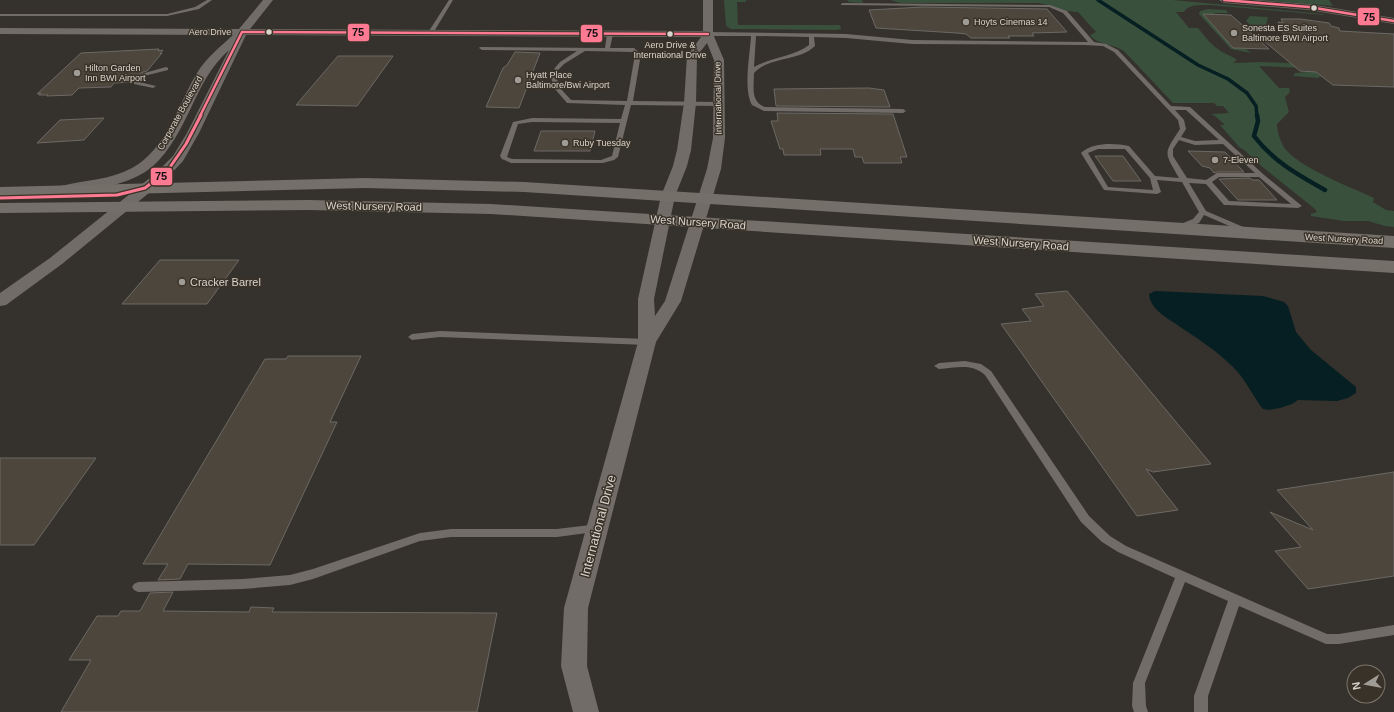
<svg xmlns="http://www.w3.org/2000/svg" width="1394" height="712" font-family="Helvetica,sans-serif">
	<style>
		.green { fill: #39503c }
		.water { fill: #051f22 }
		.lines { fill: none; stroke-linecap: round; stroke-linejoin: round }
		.stream-far1 { stroke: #051f22; stroke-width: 3.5 }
		.stream { stroke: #051f22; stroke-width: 4.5 }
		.building { fill: #4c463d; stroke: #6c6964 }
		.service { fill: #716c67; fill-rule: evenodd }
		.minor { fill: #716c67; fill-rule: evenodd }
		.secondary { fill: #746f68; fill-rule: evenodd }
		.bus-1-far1-casing { stroke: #393228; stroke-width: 4.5 }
		.bus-1-casing { stroke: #393228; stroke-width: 5.5 }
		.bus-1-far1 { stroke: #fe7a93; stroke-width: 2.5 }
		.bus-1 { stroke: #fe7a93; stroke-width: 3 }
		.bus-dot { fill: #d8d4cd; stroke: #393228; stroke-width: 1.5 }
		.poi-dot { fill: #9f9b95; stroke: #393228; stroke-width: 1.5 }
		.labels { text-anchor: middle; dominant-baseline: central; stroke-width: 3; stroke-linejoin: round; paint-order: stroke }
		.far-poi-label { font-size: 9px; fill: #d8d4cd; stroke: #393228; text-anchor: start }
		.far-street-label { font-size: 9px; fill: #d8d4cd; stroke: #393228 }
		.far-bus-label { font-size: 9px; fill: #d8d4cd; stroke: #393228 }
		.street-label { font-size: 11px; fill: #d8d4cd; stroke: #393228 }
		.poi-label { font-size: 11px; fill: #d8d4cd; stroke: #393228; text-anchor: start }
		.near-street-label { font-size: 13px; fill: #d8d4cd; stroke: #393228 }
		.line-badge { stroke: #393228; stroke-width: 1.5 }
		.pale-badge-label { font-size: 11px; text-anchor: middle; font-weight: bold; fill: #111 }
	</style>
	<rect width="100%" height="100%" fill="#35312c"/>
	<path class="green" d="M724,0H746V2H737L738,25H840L841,29L837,30L731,29L726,26Z
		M847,0H1173L1323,14L1324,15L1210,5C1201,5 1188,4 1184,12H1176L1189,28H1198C1204,35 1210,44 1218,49C1224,54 1231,55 1237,60L1233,63L1263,62L1394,68L1317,73L1321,77H1318L1319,78L1293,76L1295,73L1307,72L1303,68L1259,66L1279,88H1289L1290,92L1285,97L1289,112L1277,124C1277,132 1281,144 1286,150C1303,169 1350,187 1374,198L1373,202L1386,210L1394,211V227L1385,226L1368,221H1344L1311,216V214L1317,212L1315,209L1260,165L1243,149L1240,148L1220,125H1225L1215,116L1211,114L1229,113L1223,106H1217L1214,103H1173L1124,51C1114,44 1097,45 1090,35L1096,32L1078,12C1065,12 1052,5 1038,3H901L890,0H862L863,3L849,2Z
		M1264,0H1329L1333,6Z
		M1208,9L1226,10L1228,13H1214L1216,15H1206L1236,48L1246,49L1251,53L1231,49L1199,14L1200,11Z
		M1250,16L1268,17L1266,26H1251L1246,21Z"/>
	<path class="water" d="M1155,291L1263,296L1284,302L1288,306L1296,332L1311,350L1356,387V393L1348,398L1337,401L1298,400L1292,404L1280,408L1269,410L1263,409C1252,395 1245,378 1232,366C1216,350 1195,337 1176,324C1164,316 1150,308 1149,294Z"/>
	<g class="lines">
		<path class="stream-far1" d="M1098,0L1198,65L1228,79L1247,93L1256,106L1257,116"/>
		<path class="stream" d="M1257,115L1258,121L1254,136C1273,161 1298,175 1325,190"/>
	</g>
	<path class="building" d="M923,7L1047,9L1067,32L1032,33L1034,36H1008L1010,38H971L966,34L957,33L876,28L869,10Z
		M1203,14L1231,15L1269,49L1233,48Z
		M1281,19H1300L1329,23L1331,26L1339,28L1340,31L1394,34V87L1333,85L1316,72L1300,71L1258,36L1285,37L1278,22L1283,23Z
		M159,49L158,51L163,50L160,54L162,53L147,71L140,73L142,76L140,79L136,78L132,82L114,83L111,87L79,88L72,95L47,96L48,95H39L41,93L37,94L81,53Z
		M515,52L540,53L519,108L486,107L503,68L507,65Z
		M338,56H393L357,106L296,105Z
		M869,88L884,90L890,107L776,106L774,89Z
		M777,113L893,114L907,157H900L902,163H864L862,157H855L853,149H820L821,155H784L783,149H780L771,121H778Z
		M104,118L84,140L37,143L60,120Z
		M541,131H595L590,151H534Z
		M1188,151L1225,152L1244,172H1217L1214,173L1210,168L1202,166Z
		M1095,156H1123L1141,181H1113Z
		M1250,178L1252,180H1259L1277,200H1238L1219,179Z
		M160,260H239L207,304H122Z
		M1067,291L1211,464L1153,472L1146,469L1178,510L1137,516L1001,324L1031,321L1022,309L1044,306L1035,294Z
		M288,356H361L330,422H337L270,565L188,564L180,579L158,580L168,564H143L265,359H286Z
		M0,458H96L34,545H0Z
		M1394,472V576L1308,589L1275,551L1301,547L1270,512L1313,530L1277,490Z
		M173,592L163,611L249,612L251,607L274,608L272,612L497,613L477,712H61L91,660H69L97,616H118L121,611H140L150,593Z"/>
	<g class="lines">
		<path class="service" d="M207,0H212L199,9L167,16H0V14H167L195,7Z
			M449,0H453L432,35H428L427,34Z
			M843,3L1050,5L1067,11L1094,42L1106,44L1118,50L1171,106L1190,107L1263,174L1302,206L1298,208L1227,205H1224L1206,184L1189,183L1206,211L1248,229L1247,231H1241L1204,215L1199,223L1181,229L1177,227L1178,225L1193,219L1199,212L1182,182L1157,180L1161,192L1157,194L1104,190L1081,153L1082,152C1094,142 1115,143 1129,146L1155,176L1179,178C1164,151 1163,155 1180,129L1178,120L1114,52L1103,46L1084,45L912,44L846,38L814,37L815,46C798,62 770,56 754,73C754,86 750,102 765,107L903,109L906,111L903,113L764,111L752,105C743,89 750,55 751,36H708L705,34L708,32L846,34L912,40L1088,42L1063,13L1049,7L841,5V4ZM756,36L809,37V45C793,57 772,57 754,67ZM1175,110H1186L1219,140L1195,141L1181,137L1186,129L1184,120ZM1179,140L1195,145L1223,144L1255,173H1217L1206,180L1187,178L1173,156V149ZM1098,149H1125L1150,178L1153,190L1108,187L1088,153ZM1219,177H1259L1291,204L1229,201L1212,182Z
			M610,32L613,34L610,48H634L641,54L633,101L719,102L722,104L719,106L631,105L618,157L614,160L603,163H511L502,159L500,156L513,122L532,118L621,119L625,105L567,103L555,89L551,78L556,77L561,89L571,100L627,101L635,54L633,52L585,51L564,64L557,71L554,69L560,62L577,51L482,50L479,48L480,47L605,48L607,34ZM532,122L620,123L612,156L601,160L512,159L507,157L518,124Z
			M166,67L168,68V70L144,76L141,74Z
			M137,79L139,80V82L156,86L153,88L134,84V81Z
			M440,331L647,339L651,342L647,345L440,337L412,340L408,337L412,334Z
			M965,361L981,364L991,371L1089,516L1110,536L1126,546L1327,634H1339L1394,625V635L1339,644H1326L1239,606L1208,696V712H1194V696L1228,601L1185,582L1145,683L1146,706L1148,712H1134L1132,706L1133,683L1175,578L1118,552L1102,542L1081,522L985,375C971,363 956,368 939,369L934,366L939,363Z
			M598,524L602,525L604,528L602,531L557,537H451L420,541L313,579L290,585L243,589L138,592L134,590L132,587L134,584L138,582L243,579L290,575L313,569L420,533L451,529H557Z"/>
		<path class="minor" d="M263,0H273L250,29L703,31V0H713V34L724,60L725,138L721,169L681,301L656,342L588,608L587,666L599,712H573L561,666L564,608L638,342V299L661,196L673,166L677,150L684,103L687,56L701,37L246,35L199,133L183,161L166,179L62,264L6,305L0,306V293L50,258L156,173L173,156L187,133L229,50C211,66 201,86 191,108C181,128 170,151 153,166C130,186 94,189 66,193L61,192L59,189L61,186C85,180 110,180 132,168C167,149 178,104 197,73C206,58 220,47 233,35L0,34V28L239,29ZM707,43L714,60L713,138L707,169L665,301L655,316L654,299L675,196L687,166L691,150L696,103L697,56Z
			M1219,0H1258L1309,4L1394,18V24L1309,10L1224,3Z"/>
		<path class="secondary" d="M365,178L524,182L1394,236V248L524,192L365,188L0,197V187Z
			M308,200L491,204L1394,261V273L491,214L308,210L0,213V203Z"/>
		<g class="bus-1-far1-casing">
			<path id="bus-1-far1" d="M1224,0L1309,7L1394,21
				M242,32L708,34
				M200,116L242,32"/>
		</g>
		<g class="bus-1-casing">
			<path id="bus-1" d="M0,198L117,195L145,188L168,170L186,144L201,115"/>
		</g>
		<use href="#bus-1-far1" class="bus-1-far1"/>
		<use href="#bus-1" class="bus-1"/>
	</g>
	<g class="bus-dot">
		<circle cx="1314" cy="8" r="3.5"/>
		<circle cx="269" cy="32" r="3.5"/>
		<circle cx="670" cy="34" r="3.5"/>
	</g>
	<g class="poi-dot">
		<circle cx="966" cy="22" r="4"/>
		<circle cx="1234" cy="33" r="4"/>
		<circle cx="77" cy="73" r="4"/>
		<circle cx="518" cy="80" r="4"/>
		<circle cx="565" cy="143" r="4"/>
		<circle cx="1215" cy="160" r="4"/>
		<circle cx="182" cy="282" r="4"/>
	</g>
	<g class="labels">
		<g class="far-poi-label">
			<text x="974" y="22">Hoyts Cinemas 14</text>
			<text x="1242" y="28">Sonesta ES Suites<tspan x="1242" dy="10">Baltimore BWI Airport</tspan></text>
			<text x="85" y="68">Hilton Garden<tspan x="85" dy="10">Inn BWI Airport</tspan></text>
			<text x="526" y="75">Hyatt Place<tspan x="526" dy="10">Baltimore/Bwi Airport</tspan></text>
			<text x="573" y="143">Ruby Tuesday</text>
			<text x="1223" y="160">7-Eleven</text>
		</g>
		<g class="far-street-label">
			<text x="210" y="32">Aero Drive</text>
			<text transform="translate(718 98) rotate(-91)">International Drive</text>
			<text transform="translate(180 113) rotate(-61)">Corporate Boulevard</text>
			<text transform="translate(1344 239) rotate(3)">West Nursery Road</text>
		</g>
		<g class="far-bus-label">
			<text x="670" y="45">Aero Drive &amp;<tspan x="670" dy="10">International Drive</tspan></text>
		</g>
		<g class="street-label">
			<text transform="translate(374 206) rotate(1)">West Nursery Road</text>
			<text transform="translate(698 222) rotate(4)">West Nursery Road</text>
			<text transform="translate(1021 243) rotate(4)">West Nursery Road</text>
		</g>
		<g class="poi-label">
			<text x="190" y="282">Cracker Barrel</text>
		</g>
		<g class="near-street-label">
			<text transform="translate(598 526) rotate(-75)">International Drive</text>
		</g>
	</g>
	<g class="line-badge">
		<rect x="1357" y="7" width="23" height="19" rx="4" fill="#fe7a93"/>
		<rect x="347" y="23" width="23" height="19" rx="4" fill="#fe7a93"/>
		<rect x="580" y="24" width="23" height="19" rx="4" fill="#fe7a93"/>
		<rect x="150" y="167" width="23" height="19" rx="4" fill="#fe7a93"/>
	</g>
	<g class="pale-badge-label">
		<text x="1369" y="21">75</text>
		<text x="358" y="36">75</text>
		<text x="592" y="37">75</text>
		<text x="161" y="180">75</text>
	</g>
	<g transform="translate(1366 684) rotate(259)"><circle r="19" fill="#393228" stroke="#79736a"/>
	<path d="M0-3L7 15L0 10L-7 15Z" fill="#9f9b95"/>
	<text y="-6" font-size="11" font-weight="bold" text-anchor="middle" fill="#d8d4cd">N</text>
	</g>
</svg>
